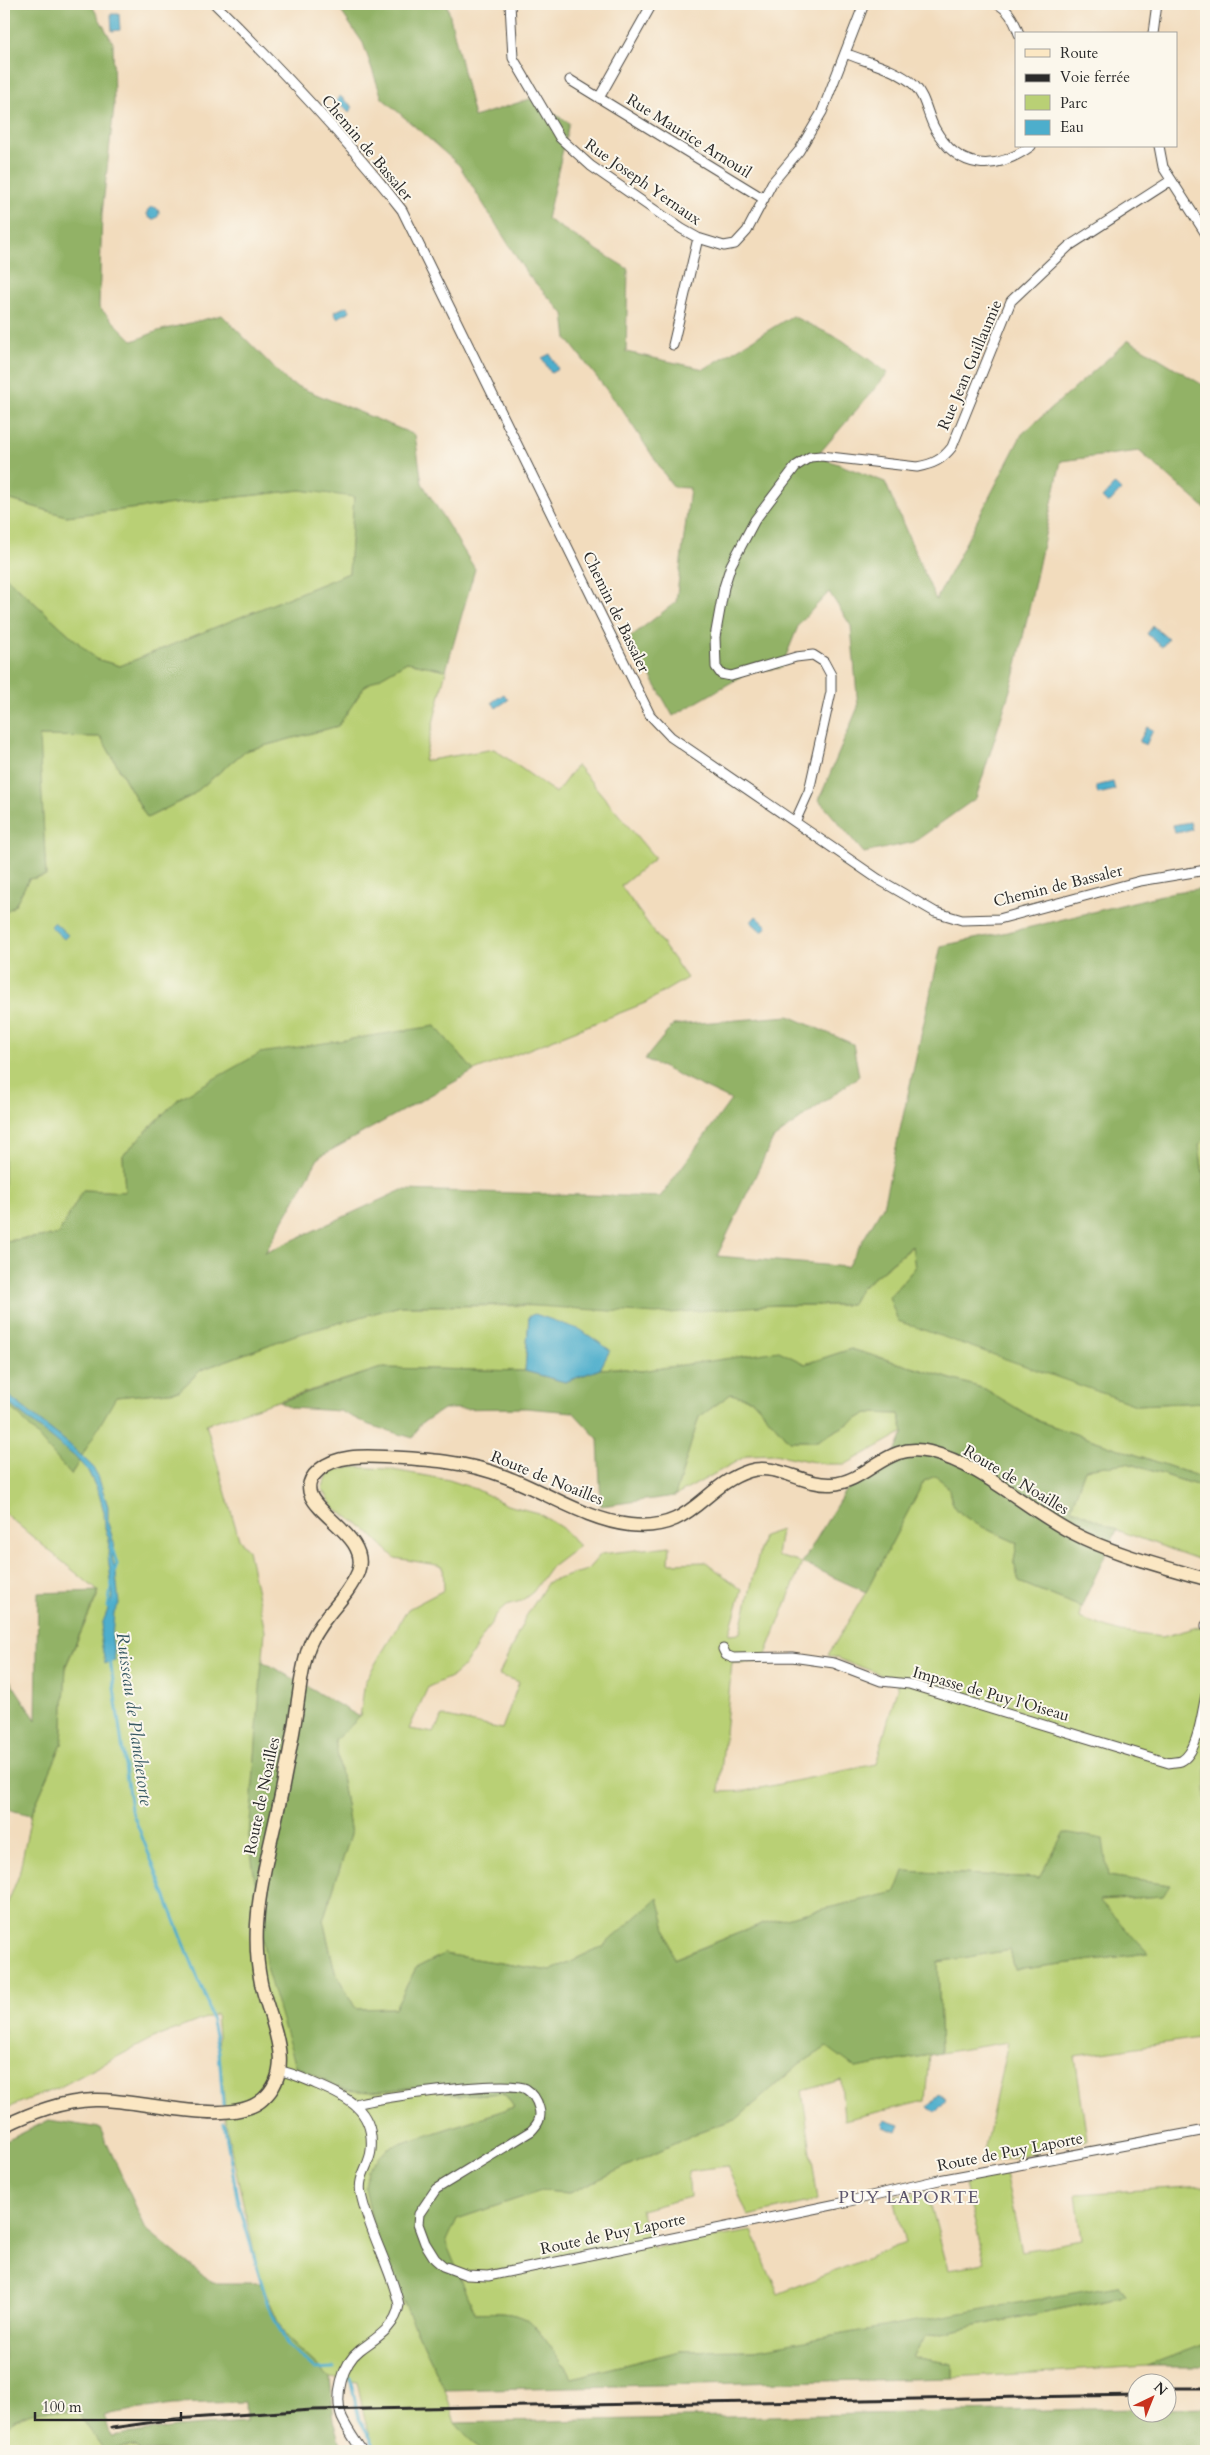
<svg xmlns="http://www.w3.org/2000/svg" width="1210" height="2455" font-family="Cardo,serif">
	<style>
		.green { fill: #b9d075; stroke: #727e50 }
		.forest { fill: #92b266; stroke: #5e6e48; fill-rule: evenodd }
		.water { fill: #4daecc; stroke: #3c6c7c }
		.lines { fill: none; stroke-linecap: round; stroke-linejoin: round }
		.stream { stroke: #4daecc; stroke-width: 3 }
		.minor-casing { stroke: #494641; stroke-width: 11 }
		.secondary-casing { stroke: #494641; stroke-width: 15 }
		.minor { stroke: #fff; stroke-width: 9 }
		.secondary { stroke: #fbe7c3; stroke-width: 12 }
		.rail { stroke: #2b2b2b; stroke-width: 3 }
		.labels { text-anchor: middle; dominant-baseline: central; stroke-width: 4; stroke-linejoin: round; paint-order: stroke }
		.street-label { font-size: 16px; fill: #2b2b2b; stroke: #fbf7ec }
		.water-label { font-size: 18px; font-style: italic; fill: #375963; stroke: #fbf7ec }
		.neighbourhood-label { font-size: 18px; letter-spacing: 1px; fill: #5d566d; stroke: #fbf7ec }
	</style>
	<rect width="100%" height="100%" fill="#fbf7ec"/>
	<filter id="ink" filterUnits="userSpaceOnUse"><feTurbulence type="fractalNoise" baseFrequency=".02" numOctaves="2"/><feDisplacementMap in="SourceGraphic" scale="10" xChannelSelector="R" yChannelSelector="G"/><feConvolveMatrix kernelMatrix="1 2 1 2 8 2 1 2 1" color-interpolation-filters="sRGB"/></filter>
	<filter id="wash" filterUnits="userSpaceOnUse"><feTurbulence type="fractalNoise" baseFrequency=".0096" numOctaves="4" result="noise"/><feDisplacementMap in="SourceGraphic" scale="20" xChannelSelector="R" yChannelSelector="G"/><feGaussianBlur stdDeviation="1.12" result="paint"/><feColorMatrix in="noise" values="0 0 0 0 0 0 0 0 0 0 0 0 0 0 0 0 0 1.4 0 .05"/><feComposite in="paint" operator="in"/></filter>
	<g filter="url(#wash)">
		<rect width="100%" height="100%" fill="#f2dcbd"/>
		<path class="green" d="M301,490L354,496L349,573L120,666L96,659L4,575V498L66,516Z
			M407,662L446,670L424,761L494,749L556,793L577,765L655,858L621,886L687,978L645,1003L474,1071L435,1026L178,1099L123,1155L125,1192L83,1190L58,1235L4,1241V914L15,905L29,879L46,876L38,736L101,737L147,818L191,796L245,751L338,726L365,686Z
			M1206,1136V1196L1199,1145Z
			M913,1246L915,1268L889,1297L1136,1405L1206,1402V1479L1038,1421L985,1389L851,1349L805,1364L779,1352L641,1371L618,1368L600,1369L610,1350L529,1316L525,1371L381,1368L206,1424L239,1539L248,1550L265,1631L249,1837L371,2092L426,2086L459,2096L504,2093L514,2107L388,2148L409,2314L445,2390L455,2423L481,2451H376L366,2424L357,2382L330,2378L284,2334L261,2283L227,2131L216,2014L151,2039L60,2087L4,2109V1912L19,1875L31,1815L62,1744L66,1666L99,1592L4,1513V1289L116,1397L179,1391L201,1370L295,1335L400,1306L851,1305L860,1289Z
			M731,1394L753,1400L789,1441H817L868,1413L899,1414L904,1432L846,1464H824L774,1454L748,1455L675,1496L699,1417Z
			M1127,1463L1206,1488V1562L1117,1530L1071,1508L1085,1469Z
			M354,1467L387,1469L449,1480L476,1489L507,1505L538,1513L562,1528L579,1546L550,1568L533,1592L521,1601L507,1605L496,1615L465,1665L453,1676L428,1687L409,1729L434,1733L442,1716L502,1729L519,1682L499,1675L525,1618L548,1582L587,1570L601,1554L670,1546L669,1563L706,1562L742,1590L729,1634L740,1633L763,1536L781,1530L777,1556L802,1563L763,1662L732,1663L719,1792L746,1791L876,1764L899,1681L828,1655L866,1592L924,1481L935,1476C956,1490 945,1491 955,1507C965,1522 1001,1535 1017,1543L1014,1562L1019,1582L1081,1607L1079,1618L1120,1632L1162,1637L1206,1625V2037L1075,2056L1087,2140L981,2165L1008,2042L941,2053L938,1962L1010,1950L1015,1970L1147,1953L1098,1900L1163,1896L1169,1885L1107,1876L1039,1878L904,1871L897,1892L764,1923L673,1959L658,1899L603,1946L550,1971L444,1954L416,1968L395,2008L356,2009L335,1972L323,1920L351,1834L335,1740L360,1717L365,1681L408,1609L444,1590L443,1566L395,1558L364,1528L335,1509L322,1488L330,1471Z
			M827,2046L856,2068L929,2055L925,2101L844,2120L841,2080L802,2091L818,2200L748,2216L727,2166L688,2171L690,2197L641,2210L652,2248L752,2231L778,2294L905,2243L894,2197L927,2191L948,2269L985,2263L965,2184L1005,2174L1022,2251L1082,2240L1076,2194L1206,2186V2344L1147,2366L953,2378V2364L913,2357L926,2336L1125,2296L754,2350L680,2351L572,2378C563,2365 538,2326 526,2319C514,2312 489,2312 475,2313L445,2243L457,2219L541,2191L570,2193L699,2132L738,2118L797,2066Z
			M39,2409L78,2413L104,2450L134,2446L142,2451H4V2430L11,2422Z"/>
		<path class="forest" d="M4,4H91L113,43L114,107L102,214L99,307L133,341L158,331L222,315L289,383L415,435L422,483L475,569L446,670L407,662L365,686L338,726L245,751L191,796L147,818L101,737L39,736L46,876L29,879L15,905L4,914V575L96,659L120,666L349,573L354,497L301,490L66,516L4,498Z
			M336,4H447L474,117L530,99L569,123L547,219L628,269L626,352L704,369L792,316L842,340L888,373L817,456L885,482L936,600L1022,434L1129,340L1206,387V509L1139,451L1061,461L1015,674L976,798L914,842L864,853L819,800L858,707L851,626L829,592L799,624L781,668L751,671L673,716L629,638L676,602L690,488L673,487L623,411L567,339L564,314L527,274L459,165L382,98L363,43Z
			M1206,888V1136L1199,1145L1206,1196V1402L1136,1405L898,1321L889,1297L915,1268L912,1246L860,1289L851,1305H775L656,1314L522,1305L400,1306L295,1335L201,1370L179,1391L116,1397L71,1475L21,1417L4,1403V1241L58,1235L83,1190L125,1192L123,1155L178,1099L260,1053L435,1026L474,1071L319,1157L265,1253L402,1190L660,1197L731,1100L645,1059L673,1025L789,1016L853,1044L859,1076L773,1139L717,1256L847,1267L883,1206L941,946L1031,927L1174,892Z
			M851,1349L985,1389L1038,1421L1206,1479V1488L1127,1463L1085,1469L1071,1508L1117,1530L1081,1607L1019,1582L1014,1562L1017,1543C1001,1535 965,1522 955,1507C945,1490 956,1490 935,1476L924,1481L866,1592L802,1563L845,1491L892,1459L904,1432L899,1414L868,1413L817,1441H789L753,1400L731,1394L699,1417L675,1496L601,1506L598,1439L573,1412L526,1408L443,1409L419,1425L413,1438L369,1425L340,1411L291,1408L279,1402L381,1368L525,1371L565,1382L600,1369L618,1368L641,1371L779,1351L805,1364Z
			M99,1591L66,1665L62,1744L31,1815L6,1809L4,1817V1671L36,1720L38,1593Z
			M262,1661L360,1717L335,1740L351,1834L323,1920L335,1972L356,2009L395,2008L416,1968L444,1954L550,1971L603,1946L658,1898L674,1959L764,1923L896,1892L904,1871L1039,1878L1064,1832L1103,1839L1108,1876L1170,1885L1163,1896L1099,1900L1148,1953L1015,1970L1010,1950L938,1962L941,2053L856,2068L827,2047L797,2066L738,2118L699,2132L570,2193L541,2191L457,2219L446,2243L475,2313C489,2312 514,2312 526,2319C538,2326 563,2365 572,2378L680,2351L754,2350L1118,2285L1125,2296L926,2336L913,2357L953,2364V2378L445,2390L409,2314L375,2234L365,2188L368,2170L388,2148L514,2107L504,2093L459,2096L426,2086L371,2092L343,2090L296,2066L267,1971L249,1837Z
			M49,2120L100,2128L146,2229L212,2283H261L284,2334L330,2378L334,2420L343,2451H142L134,2446L104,2450L78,2413C50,2410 25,2407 4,2430V2142ZM245,2402L246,2422L177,2427L111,2436L104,2415L172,2404Z
			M1205,2344L1206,2366H1147Z
			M1206,2407V2451H481L455,2423L1137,2408L1138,2412H1168V2408Z"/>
		<path class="water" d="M111,14H119L120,30L112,31Z
			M340,96L353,107L349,112L336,101Z
			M147 213a6 6 0 1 1 12 0a6 6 0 1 1-12 0Z
			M347,306L350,310L349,312L337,318L334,312Z
			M550,354L558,369L551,373L542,358Z
			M1115,484L1121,490L1108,504L1102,498Z
			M1153,626L1168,639L1162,647L1147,634Z
			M504,694L508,700L496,708L492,702Z
			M1147,727L1153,730L1146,745L1139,742Z
			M1113,782L1115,790L1098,794L1096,786Z
			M1190,822L1192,830L1175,833L1173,825Z
			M756,916L767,926L762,932L751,922Z
			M54,922L68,935L64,939L50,926Z
			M535,1314L581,1330L610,1350L600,1369L565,1382L525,1371L529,1316Z
			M4,1392L69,1444L93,1467L98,1476L108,1506V1523L114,1543L112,1558L116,1573L119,1604L114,1613L112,1638L115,1660L105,1664L100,1635L103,1622L113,1596L108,1557L109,1540L105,1528L104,1512L99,1494L88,1471L74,1456L4,1400Z
			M939,2094L946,2100L935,2113L928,2107Z
			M885,2120L900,2125L897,2132L883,2127L882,2123Z"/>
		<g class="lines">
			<path class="stream" d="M112,1548L117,1564L114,1574
				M108,1608L112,1582
				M110,1659L131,1809L207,2001L219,2052L223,2105
				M224,2123L237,2197L268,2305L287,2344L314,2369L334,2368
				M350,2378L359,2419L378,2451"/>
		</g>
	</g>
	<g filter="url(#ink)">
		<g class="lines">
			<g class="minor-casing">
				<path id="minor" d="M215,4C281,69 345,137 402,210L650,715L671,737L878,879L935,912L962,920L999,919L1140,881L1206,870
					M510,4L513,58L560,138L591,166L682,229L698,238L724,246L735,244L747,231L772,183L799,151L822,112L864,4
					M997,4C1009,9 1015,22 1019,34
					M1153,34L1157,4
					M845,53C864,61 900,70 914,85C926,97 927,115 935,129C959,171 995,172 1031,146
					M570,80L764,199
					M599,98L652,4
					M1159,146L1163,167L1206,234
					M673,345L698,238
					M795,822L809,791L831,692V675L824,662L813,655L796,657L731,676L721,674L716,667L715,637L724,587L731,565L755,520L796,466L810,457L821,456L917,467C933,464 942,460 952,447L1011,301L1069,246L1170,181
					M1206,1625V1627
					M723,1649L726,1655L733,1658L792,1657L834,1663L881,1681L909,1684L1169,1763C1173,1762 1178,1762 1181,1761C1198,1753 1202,1712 1206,1695
					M280,2071C293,2073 304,2079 316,2084C347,2097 375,2110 371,2150C370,2165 357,2177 361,2194C369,2233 391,2267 399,2305C396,2327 376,2338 360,2350C342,2364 334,2396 342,2418C347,2429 355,2440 362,2451
					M356,2104C380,2097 509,2079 526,2089C534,2094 537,2100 539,2108C542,2118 538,2124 531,2131L436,2189L419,2214L418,2224L425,2243L435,2259L443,2266L467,2275L488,2276L837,2204L939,2180L1206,2130"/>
			</g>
			<g class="secondary-casing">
				<path id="secondary" d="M4,2126C33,2112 62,2101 95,2100C139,2098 231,2129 263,2099C298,2068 269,2020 261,1983C257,1964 256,1944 257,1925C260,1874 276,1826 285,1775C290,1750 295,1725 298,1700C301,1681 303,1661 310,1644C321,1617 347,1599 358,1572C374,1528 279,1505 319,1470C336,1455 363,1456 384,1457C425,1459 466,1461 506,1477C546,1492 587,1520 630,1525C693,1532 702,1486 749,1471C776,1462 804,1486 832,1484C870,1481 886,1441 930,1452C982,1465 1024,1507 1071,1532C1113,1554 1161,1566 1206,1579"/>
			</g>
			<use href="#minor" class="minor"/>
			<use href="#secondary" class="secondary"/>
			<path class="rail" d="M1168,2388H1206
				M112,2428L175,2419L312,2410L1138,2395"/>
		</g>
	</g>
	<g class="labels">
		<g class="street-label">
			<text transform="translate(689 136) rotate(32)">Rue Maurice Arnouil</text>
			<text transform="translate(367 148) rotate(50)">Chemin de Bassaler</text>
			<text transform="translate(643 182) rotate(35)">Rue Joseph Yernaux</text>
			<text transform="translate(970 365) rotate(-67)">Rue Jean Guillaumie</text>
			<text transform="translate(616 612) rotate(64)">Chemin de Bassaler</text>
			<text transform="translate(1058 886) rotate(-14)">Chemin de Bassaler</text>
			<text transform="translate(547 1478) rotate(22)">Route de Noailles</text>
			<text transform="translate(1016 1480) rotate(31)">Route de Noailles</text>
			<text transform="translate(991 1694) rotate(16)">Impasse de Puy l'Oiseau</text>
			<text transform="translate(262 1796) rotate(-78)">Route de Noailles</text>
			<text transform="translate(1010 2152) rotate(-11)">Route de Puy Laporte</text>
			<text transform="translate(613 2234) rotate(-12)">Route de Puy Laporte</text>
		</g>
		<g class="water-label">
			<text transform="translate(134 1719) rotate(82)">Ruisseau de Planchetorte</text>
		</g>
		<g class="neighbourhood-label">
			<text x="909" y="2197">PUY LAPORTE</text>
		</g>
	</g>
	<rect width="1210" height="2455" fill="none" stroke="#fbf7ec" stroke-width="20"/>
	<rect x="1015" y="32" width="162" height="115" fill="#fbf7ec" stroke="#a8a59f"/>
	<rect x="1025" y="49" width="25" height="8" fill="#fbe7c3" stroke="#a8a59f"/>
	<text x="1060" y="58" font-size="15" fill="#2b2b2b">Route</text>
	<rect x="1025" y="74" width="25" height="8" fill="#2b2b2b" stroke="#a8a59f"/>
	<text x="1060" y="82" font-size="15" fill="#2b2b2b">Voie ferrée</text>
	<rect x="1025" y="95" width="25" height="15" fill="#b9d075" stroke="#a8a59f"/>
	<text x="1060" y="108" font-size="15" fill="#2b2b2b">Parc</text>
	<rect x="1025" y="120" width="25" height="15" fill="#4daecc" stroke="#a8a59f"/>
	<text x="1060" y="132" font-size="15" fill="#2b2b2b">Eau</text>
	<g transform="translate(1152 2398) rotate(43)"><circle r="24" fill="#fbf7ec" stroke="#a8a59f"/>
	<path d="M0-4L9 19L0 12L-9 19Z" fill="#c8321e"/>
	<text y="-8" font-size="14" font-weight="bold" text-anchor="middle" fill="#2b2b2b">N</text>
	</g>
	<path d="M35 2412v8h146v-8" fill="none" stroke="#2b2b2b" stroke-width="2.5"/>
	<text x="42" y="2412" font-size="15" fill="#2b2b2b" stroke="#fbf7ec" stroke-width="4" paint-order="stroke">100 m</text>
</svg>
